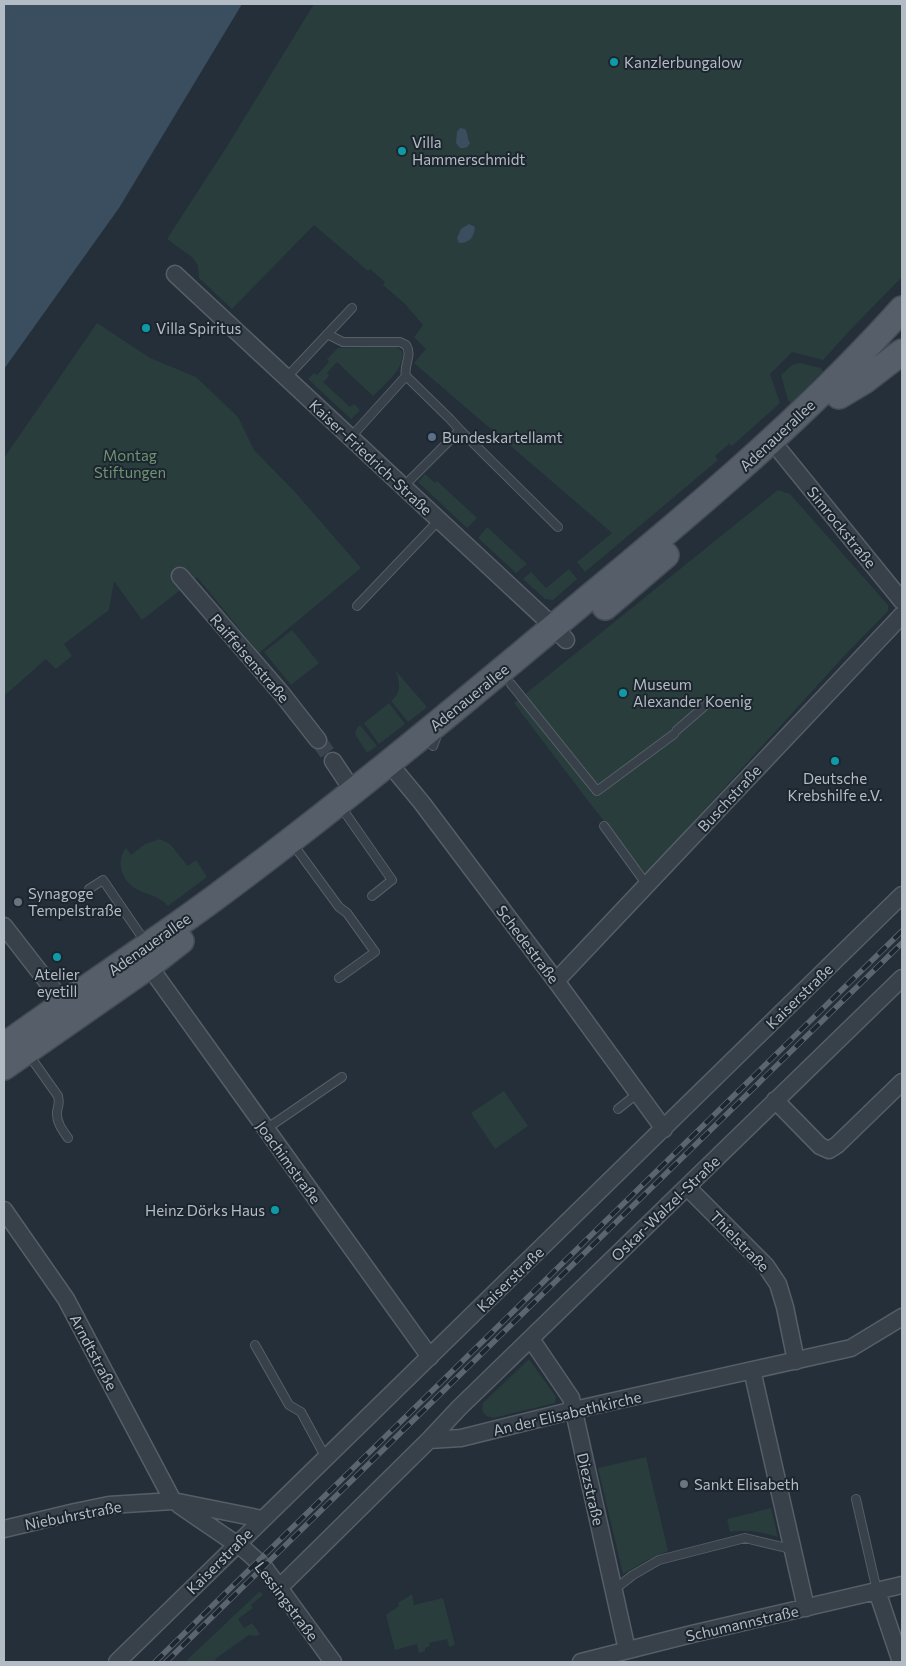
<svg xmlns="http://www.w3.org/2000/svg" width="906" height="1666" font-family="Commissioner,sans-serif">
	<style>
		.green { fill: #293d3c }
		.water { fill: #3b4e60 }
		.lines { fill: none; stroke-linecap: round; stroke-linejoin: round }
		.minor-tunnel { stroke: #39444e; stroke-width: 16; stroke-dasharray: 16 8; stroke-linecap: butt }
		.service-casing { stroke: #565e67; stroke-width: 10 }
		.minor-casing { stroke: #565e67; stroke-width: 19 }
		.primary-casing { stroke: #444c55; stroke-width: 28 }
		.service { stroke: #384049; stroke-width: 8 }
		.minor { stroke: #384049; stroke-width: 16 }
		.primary { stroke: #565f69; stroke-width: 25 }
		.rail-casing { stroke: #5a6570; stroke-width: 5.5 }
		.rail { stroke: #1d252e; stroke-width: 4; stroke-dasharray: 11; stroke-linecap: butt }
		.culture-dot { fill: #0f9aa8; stroke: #1d252e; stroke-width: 2 }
		.service-dot { fill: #5c6f8a; stroke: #1d252e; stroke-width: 2 }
		.worship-dot { fill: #6b7280; stroke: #1d252e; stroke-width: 2 }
		.labels { text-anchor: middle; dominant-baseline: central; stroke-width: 4; stroke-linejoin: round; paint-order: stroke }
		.poi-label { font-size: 15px; fill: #b3bbc5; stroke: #1d252e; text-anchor: start }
		.street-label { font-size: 15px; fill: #b3bbc5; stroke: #1d252e }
		.park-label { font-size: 15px; fill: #6d9473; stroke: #1d252e }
	</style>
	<rect width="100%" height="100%" fill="#242f39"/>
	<path class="green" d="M314,4H902V277L854,326L823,360L792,352L770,374L780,403L732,446L729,444L715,456L718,460L585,572L577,562L612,533L414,363L426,349L414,337L423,325L405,304L383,285L385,282L370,269L368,271L314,225L232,309L199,278L198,266L193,258L167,239L226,148Z
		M97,323L150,358L196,377L238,417L254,450L295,492L361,568L259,653L197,577L142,620L114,581L109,610L64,644L72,656L56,669L46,659L4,696V458Z
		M395,346L402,351C406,368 384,385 373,396L337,362L327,373L329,376L323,382L350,407L354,404L360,410L351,419L308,379L314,373L317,375L329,362L327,359L338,348Z
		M800,363L821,368L823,371L791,403L788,400L781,375L792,365Z
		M425,474L435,483L437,481L477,518L467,528L418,482Z
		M778,490L790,494L888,605V611L844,656L646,874L592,806L514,703Z
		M487,527L527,564L516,573L478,538Z
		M569,569L577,579L553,600L545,599L523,579L531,572L546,588Z
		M292,630L319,663L291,685L264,652Z
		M395,670L427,707L408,722L391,701C402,692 400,682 395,670Z
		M389,703L405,724L379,744L364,723Z
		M360,725L377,746L367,753L355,734L357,728Z
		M160,839L170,844L188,866L196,860L207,877L168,906C158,895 147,895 136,889C122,881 115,861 126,848L131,855L145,844Z
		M504,1091L528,1126L495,1149L471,1113Z
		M529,1359L556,1397L555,1403L493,1418L486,1416L482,1410L483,1403Z
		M646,1457L668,1551L647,1560L623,1574L598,1468Z
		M771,1508L778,1537C762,1532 747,1529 730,1532L727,1519Z
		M260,1591L263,1595L251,1605L253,1608L238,1619L244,1628L252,1623L260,1634L256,1636L249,1635L215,1659L217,1662H185Z
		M412,1594L414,1605L443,1598L455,1645L449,1647L447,1639L429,1643L430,1646L425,1648V1651L419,1653L417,1644L395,1650L386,1615L399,1606L398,1603Z"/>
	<path class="water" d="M4,4H242L119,208L4,369Z
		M460,128L465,129C468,133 467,139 470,143C468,148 465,148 460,148L456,143L457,132Z
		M469,224L475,227C474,236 471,243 459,243L457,238L461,229Z"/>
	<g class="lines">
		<path class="minor-tunnel" d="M318,740L333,761"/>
		<g class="service-casing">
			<path id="service" d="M327,334L343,342H400L406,345C413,356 403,365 406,376L450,419L460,430
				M286,378L352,308
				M350,438L406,376
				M403,487L460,430L558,527
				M357,606L439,520
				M511,684L597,791L674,734
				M677,730L707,704
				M433,746L438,733
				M346,814L392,880L372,896
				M604,826L647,885
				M298,851L339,907L347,913L375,952L339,978
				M89,889L103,880L146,943
				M29,1055L58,1096C60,1105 58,1104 57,1112C56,1122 63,1131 68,1138
				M618,1109L638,1093
				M266,1129L342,1077
				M255,1345L289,1405L301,1412L326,1458
				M856,1499L877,1591
				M615,1589L633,1575L659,1560L745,1538L791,1549"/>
		</g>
		<g class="minor-casing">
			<path id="minor" d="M175,274L554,627L566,640
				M781,452L902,601
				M180,576L282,694L318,740
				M333,761L353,791
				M388,762L422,803L556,981L664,1129
				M4,926L70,1011
				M149,966L430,1357
				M556,981L902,615
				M775,1100L820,1146L829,1150L837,1145L902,1082
				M687,1187L766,1266L778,1284L785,1307L796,1361
				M4,1210L66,1299L173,1501
				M531,1339L571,1398L627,1650
				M752,1370L806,1608
				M429,1440L461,1438L574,1410L851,1348L902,1317
				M179,1505L245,1550L264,1567L333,1662
				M4,1529L75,1512L109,1505L173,1501L262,1519
				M280,1587L429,1440L459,1408L902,978
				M877,1591L901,1662
				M117,1662L902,895
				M581,1662L692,1634L902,1585"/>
		</g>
		<g class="primary-casing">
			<path id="primary" d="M839,396L864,381L902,352
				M605,607L666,555
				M4,1046C76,993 152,945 224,891C349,798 469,698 588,598C698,507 807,415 902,309
				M4,1067L149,966L181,941"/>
		</g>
		<use href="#service" class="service"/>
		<use href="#minor" class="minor"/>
		<use href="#primary" class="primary"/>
		<g class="rail-casing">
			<path id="rail" d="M155,1662L902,931
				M166,1662L902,943"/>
		</g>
		<use href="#rail" class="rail"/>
	</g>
	<g class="culture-dot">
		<circle cx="614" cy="62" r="5"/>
		<circle cx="402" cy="151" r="5"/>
		<circle cx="146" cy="328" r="5"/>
		<circle cx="623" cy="693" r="5"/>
		<circle cx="835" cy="761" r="5"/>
		<circle cx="57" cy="957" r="5"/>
		<circle cx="275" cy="1210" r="5"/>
	</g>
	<circle class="service-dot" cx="432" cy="437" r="5"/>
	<g class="worship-dot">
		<circle cx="18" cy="902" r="5"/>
		<circle cx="684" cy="1484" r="5"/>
	</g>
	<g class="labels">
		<g class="poi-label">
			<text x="624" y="62">Kanzlerbungalow</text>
			<text x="412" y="142">Villa<tspan x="412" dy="17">Hammerschmidt</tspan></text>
			<text x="156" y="328">Villa Spiritus</text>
			<text x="442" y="437">Bundeskartellamt</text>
			<text x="633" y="684">Museum<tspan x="633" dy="17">Alexander Koenig</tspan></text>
			<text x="835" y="778" text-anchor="middle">Deutsche<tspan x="835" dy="17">Krebshilfe e.V.</tspan></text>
			<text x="28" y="893">Synagoge<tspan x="28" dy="17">Tempelstraße</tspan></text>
			<text x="57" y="974" text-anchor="middle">Atelier<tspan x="57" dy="17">eyetill</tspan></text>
			<text x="265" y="1210" text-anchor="end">Heinz Dörks Haus</text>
			<text x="694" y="1484">Sankt Elisabeth</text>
		</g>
		<g class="street-label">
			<text transform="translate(777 435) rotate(-43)">Adenauerallee</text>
			<text transform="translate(371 457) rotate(43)">Kaiser-Friedrich-Straße</text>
			<text transform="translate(842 527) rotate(51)">Simrockstraße</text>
			<text transform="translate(250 658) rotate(49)">Raiffeisenstraße</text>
			<text transform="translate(469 697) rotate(-39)">Adenauerallee</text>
			<text transform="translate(729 798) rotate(-47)">Buschstraße</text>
			<text transform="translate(149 944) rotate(-35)">Adenauerallee</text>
			<text transform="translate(528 944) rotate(53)">Schedestraße</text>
			<text transform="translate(799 996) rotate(-44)">Kaiserstraße</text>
			<text transform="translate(289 1162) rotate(54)">Joachimstraße</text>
			<text transform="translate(665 1208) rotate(-44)">Oskar-Walzel-Straße</text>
			<text transform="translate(740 1241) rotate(46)">Thielstraße</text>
			<text transform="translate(510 1279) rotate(-44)">Kaiserstraße</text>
			<text transform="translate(94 1352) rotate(62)">Arndtstraße</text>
			<text transform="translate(567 1413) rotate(-13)">An der Elisabethkirche</text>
			<text transform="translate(591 1489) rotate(77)">Diezstraße</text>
			<text transform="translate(73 1515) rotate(-11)">Niebuhrstraße</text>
			<text transform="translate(219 1561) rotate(-45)">Kaiserstraße</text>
			<text transform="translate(287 1601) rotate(53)">Lessingstraße</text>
			<text transform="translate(742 1623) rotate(-13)">Schumannstraße</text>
		</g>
		<g class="park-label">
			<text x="130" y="455">Montag<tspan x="130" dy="17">Stiftungen</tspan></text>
		</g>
	</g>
	<rect width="906" height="1666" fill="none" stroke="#b3bbc5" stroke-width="10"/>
</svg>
